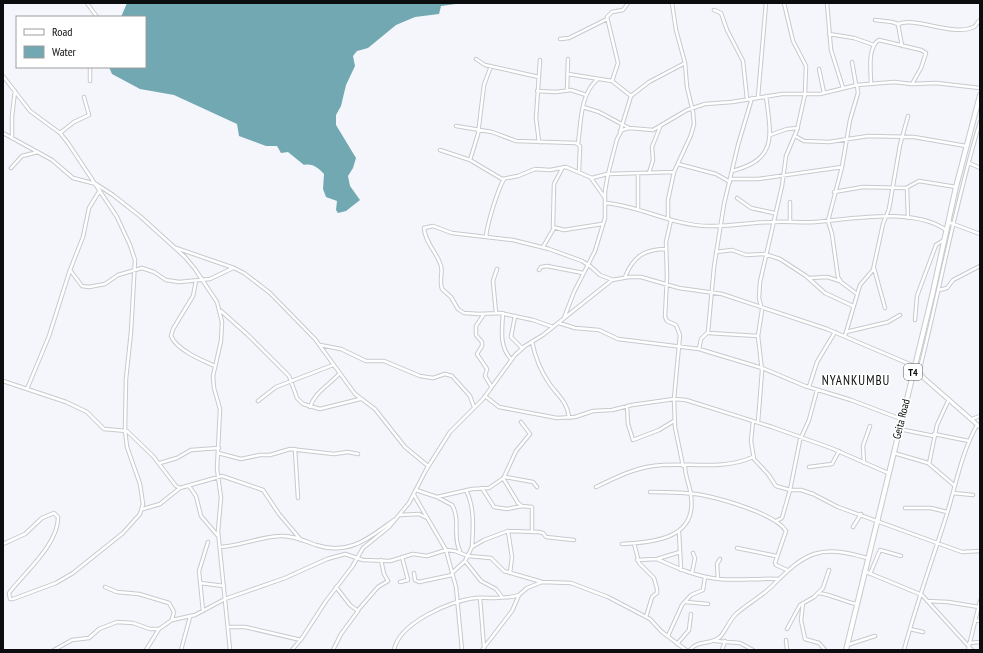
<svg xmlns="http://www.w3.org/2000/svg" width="983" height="653" font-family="'PT Sans Narrow',sans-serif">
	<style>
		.water { fill: #71a8b2 }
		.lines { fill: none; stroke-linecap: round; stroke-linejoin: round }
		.minor-casing { stroke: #c8c9ce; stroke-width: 4.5 }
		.secondary-casing { stroke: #c8c9ce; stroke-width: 5 }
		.trunk-casing { stroke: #c8c9ce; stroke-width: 6 }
		.minor { stroke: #fff; stroke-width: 2.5 }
		.secondary { stroke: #fff; stroke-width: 3 }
		.trunk { stroke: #fff; stroke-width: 4 }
		.labels { text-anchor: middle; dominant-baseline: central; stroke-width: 3.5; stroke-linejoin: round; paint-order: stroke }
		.shield { fill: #fff; stroke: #555656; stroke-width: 1 }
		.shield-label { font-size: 10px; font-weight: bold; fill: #0c0d0e }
		.street-label { font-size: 11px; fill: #0c0d0e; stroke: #fff }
		.quarter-label { font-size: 13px; letter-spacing: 1px; fill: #0c0d0e; stroke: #fff }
	</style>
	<rect width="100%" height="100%" fill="#f5f6fb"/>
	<path class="water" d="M127,3H463L441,6L439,14L415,17L396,25L368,48L357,51L353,56L355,66L346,85L341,106L336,115V125L356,158L353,168L348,176L350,186L360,200L346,211L338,213L336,210L337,201L326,197L323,189L324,174C319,169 313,163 304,165L288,152L281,153L277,146H266L239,136L237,124L174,95L140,89L112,74L109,67H145V17H121Z"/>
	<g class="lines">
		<g class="minor-casing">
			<path id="minor" d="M87,3L97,17
				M827,3L831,50L843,88
				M714,10L721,13L727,30L743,61L747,99
				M875,20L892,22L898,24L902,46
				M898,24C915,16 952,37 974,27C977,25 977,22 980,20
				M829,34L854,38L874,45
				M560,39L569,38L607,19
				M476,59L485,65L539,77
				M852,62L856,85
				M90,67V81
				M819,69L824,93
				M568,74L612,81L631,96
				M3,76L30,111L60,133L68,143L117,217L130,245L135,260L131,332L126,379L125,430L127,447L140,484L143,504L140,514L123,533L73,573L56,583L13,599H10L9,593C23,574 59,544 58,517L54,513L42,518L25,534L3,544
				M612,81L618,63L607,17L612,12L623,10L628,3
				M871,84C871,72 867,47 879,40L921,50L926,53L921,68L912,84
				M567,90L568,59
				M537,91L556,92L571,90L586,95
				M758,97L766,3
				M583,107L599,112L629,128
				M456,126L492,132L516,141L576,143L580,146L579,171
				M620,132L631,96L649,82L685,63
				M3,133L52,160L73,178L96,184L113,195L141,217L185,257L195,269L217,302L222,322L221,341L213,376L214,388L220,409L217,469L221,498L218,531L230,650
				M60,133L74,122L89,115L84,97
				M770,135L787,129L798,128
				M795,136L804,141L829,142L868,136L914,137L966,146
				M12,138V116L15,91
				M539,142L536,118L540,60
				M578,144C581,123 580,93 598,79
				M440,150L470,160L502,179L518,176L535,169L550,170L566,167L592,178L607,174
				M470,160L478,134L484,85L491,66
				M969,163L980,168
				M678,164L716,174L730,182
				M563,167L554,184L553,227L564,230L602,224
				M11,168L22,156L38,152
				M732,171C778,160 771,135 766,96
				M649,173L653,160L652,147L660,127
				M608,174L674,172
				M591,178L605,198
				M730,179H758L842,167
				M907,188L908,218
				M834,192L863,187L906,188L919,181L956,187
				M737,198L751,208L774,213
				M606,203C641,206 673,226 709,226C730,227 751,222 773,222C787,221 801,223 815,222C852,219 914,207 946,230
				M638,209V174
				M668,218V200L674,172L691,135L694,124L693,112L687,87L685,63L676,30L672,3
				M671,220L666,242L667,277L665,317L667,321L676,325L680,335L674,399L675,427L683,466
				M790,222V202
				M948,222L980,234
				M486,237C487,224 498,189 504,179
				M543,247L554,228
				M176,248L234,268L244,273L270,293L315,339L355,394L375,409L405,447L428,466
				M716,252L732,250L746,255L765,254L780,259L806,276L825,293L853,306
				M874,268L885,308
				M70,270L82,286L89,287L105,284L118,275L142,268L154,272L166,280L179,282L210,279L233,268
				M539,270L541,267L547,266L583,273
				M625,277C633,257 644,249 666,249
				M810,278L827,277L840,281
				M196,281L193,296L173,329L171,336C177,350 201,360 215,366
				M939,290L947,288L953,280L980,266
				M857,294L841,282L838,277L832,234L828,221L842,167L850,120L858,93L857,85
				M221,311L248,335L289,376L297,398L303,404L320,409L360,399
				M496,313L493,281L497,269
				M503,313C502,330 499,346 511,359
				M484,314L476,326V335L482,342V346L477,354L487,369L485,376L491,386
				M515,316L511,337L522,348
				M564,318L574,292L595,251L605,218V191L608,174L617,139L622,130L629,128L653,130L687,110L705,104L732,102L782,94H820L857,85L894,82L912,84L936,83L980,88
				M915,320L917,296L936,245L944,240
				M559,323L575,328L599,330L618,339L699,349L762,368L805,386L851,400L901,419
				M553,327L533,320L500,313L479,314L464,313L458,309L451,297L442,289C439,281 443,273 441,266C437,252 425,243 424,228L433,226L452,233L513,240L549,249L582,261L590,266L600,275L613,280
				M846,332L888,322L900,315
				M708,333L758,336
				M845,336L860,285L873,270L883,224L889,209L900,145L908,116
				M532,342C535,356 540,370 549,383C557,395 568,402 569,418
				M320,345L341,349L366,361H384L420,376L433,378L445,374L452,376L470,396L474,407
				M699,349L701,339L708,332L714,267L724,204L738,145L752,98
				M919,372C940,289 955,204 980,122
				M3,381L66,402L87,412L104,429L127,431L153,456L176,486L180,488
				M809,387L817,362L835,332
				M27,389L49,336L70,270L83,237L89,208L100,190
				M485,396L499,407L557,418L575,417L593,411L612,410L632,405L674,399L686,400L772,427L831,448L888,473
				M258,401L276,387L333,365
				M627,406L628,424L633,440L659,430L674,421
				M310,407C315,392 328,386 339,374
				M972,419L980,416
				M753,421L751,441L754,459L768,474L776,486L790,490H801L813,494L838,507L962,552L980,551
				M758,422L762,371L758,336L762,310L759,298L760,282L782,186L786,156L797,130L805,94L806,66L793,41L784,3
				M899,429L934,436
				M934,434L969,441
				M295,449L298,498
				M218,453L241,459L260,455H270L290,449L334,454L348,452L358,454
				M894,453L928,463L955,486
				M160,463L177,458L191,450L219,448
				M864,463L863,446L870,426
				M929,464L937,425L949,399
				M809,467L832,464L839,451
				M504,477L516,451L530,434L521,422
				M503,478L518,503L522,506L532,507V532
				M189,486L196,496L201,516L218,536
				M596,487C617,477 638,466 662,465C693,463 724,470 753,457
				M482,488L494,507L507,509L522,506
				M416,490L437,497L452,505C461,520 452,536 460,551
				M466,490C475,508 473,528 472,547
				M650,492C667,492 685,492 702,495C722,499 776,514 786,531L775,563L776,565L787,570
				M953,493L973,495
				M414,495L446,550L456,587L462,650
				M437,497L472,489L489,488L505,477L533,482L537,487
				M905,508H931L947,512
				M143,509L160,504L180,488L222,476L263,490L279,514L301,540
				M400,515L419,514L427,518
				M776,521L782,518L790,490L800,440L809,420L817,390
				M853,527L861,514
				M508,531L512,557L510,573
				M679,532L681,570
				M634,543L639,563L654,578L657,589V593L652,597L646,617
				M622,544C654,542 697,539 691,496C690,485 685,477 685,466
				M220,547C240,546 259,537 280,536C292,535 305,541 316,545C349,556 369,538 394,520
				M737,548L776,556
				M657,559C677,568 697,577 719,579C738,581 758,578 778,579
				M637,560L657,559L680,552
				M465,561L481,581L496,589L502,597
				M864,571L922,595L972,650
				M414,573L415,580L419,582L452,575
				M452,573L465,561L472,547L484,540L508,531L539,532L543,533L546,537L574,540
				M692,573L695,558L693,553
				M870,574L880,550L901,556
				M718,579L717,564L720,559
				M400,582L408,580L402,557
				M200,583L224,586
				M105,587L117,592L139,594L169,603L174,612L172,619
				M819,593C832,595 843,601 856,604
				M480,598L484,648
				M927,601L948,602L979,607
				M686,602L708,604
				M803,603L801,620L805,639L819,643L825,650
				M358,610L378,587L388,581L384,574L381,560
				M203,611L199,571L208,542
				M975,620L980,621
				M228,627H245L301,640
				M787,629L800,605L814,597L823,588L829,570
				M910,629L923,632
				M668,636L682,605L691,595L703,590L705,577
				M786,640L787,650
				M715,641L740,643L753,650
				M969,643L980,642
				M677,644L689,630L691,614
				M847,645L875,636
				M54,650L72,640L89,638L99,629L117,622L133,623L150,629H159
				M146,650L159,629L172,620L195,615L225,599L285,578L327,559L345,554L363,560L390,561L413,554L427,556L446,550L455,551L468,556L491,558L504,571L542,582L571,583L608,597L650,619L662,632L686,650
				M181,650L190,617
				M292,650L302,638L326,601L352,567L363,548L389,527L409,503L426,470L450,432L483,399L515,355L525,346L543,335L612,280L629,277H641L679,288L722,294L827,329L914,366
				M333,650L341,634L358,611L350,605L336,587
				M394,650C399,623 451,600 476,598C490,597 506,600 519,595
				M482,650L512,611L519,595L527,588L542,582
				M690,650C697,640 711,645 720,637C726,630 729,621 736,614C747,604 761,597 772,586C806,552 819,544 867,558
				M722,650L725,641
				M904,650C916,605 932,561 946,517C956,485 961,454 977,425
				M968,650L980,601"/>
		</g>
		<g class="secondary-casing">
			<path id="secondary" d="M914,366L925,379L980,427"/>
		</g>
		<g class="trunk-casing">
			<path id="trunk" d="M846,650L932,296L956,187L980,95"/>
		</g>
		<use href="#minor" class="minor"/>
		<use href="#secondary" class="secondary"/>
		<use href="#trunk" class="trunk"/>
	</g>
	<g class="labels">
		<rect class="shield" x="904" y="364" width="18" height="16" rx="3"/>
		<g class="shield-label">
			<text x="913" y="372">T4</text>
		</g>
		<g class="street-label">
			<text transform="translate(901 419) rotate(-76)">Geita Road</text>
		</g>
		<g class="quarter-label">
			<text x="856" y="380">NYANKUMBU</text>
		</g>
	</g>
	<rect width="983" height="653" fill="none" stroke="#0c0d0e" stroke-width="8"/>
	<rect x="16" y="16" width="130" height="52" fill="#ffffff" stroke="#9e9e9f"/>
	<rect x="24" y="29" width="20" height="6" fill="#ffffff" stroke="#9e9e9f"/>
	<text x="52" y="36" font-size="12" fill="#0c0d0e">Road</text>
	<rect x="24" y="46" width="20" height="12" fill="#71a8b2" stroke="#9e9e9f"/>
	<text x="52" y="56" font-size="12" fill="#0c0d0e">Water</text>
</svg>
